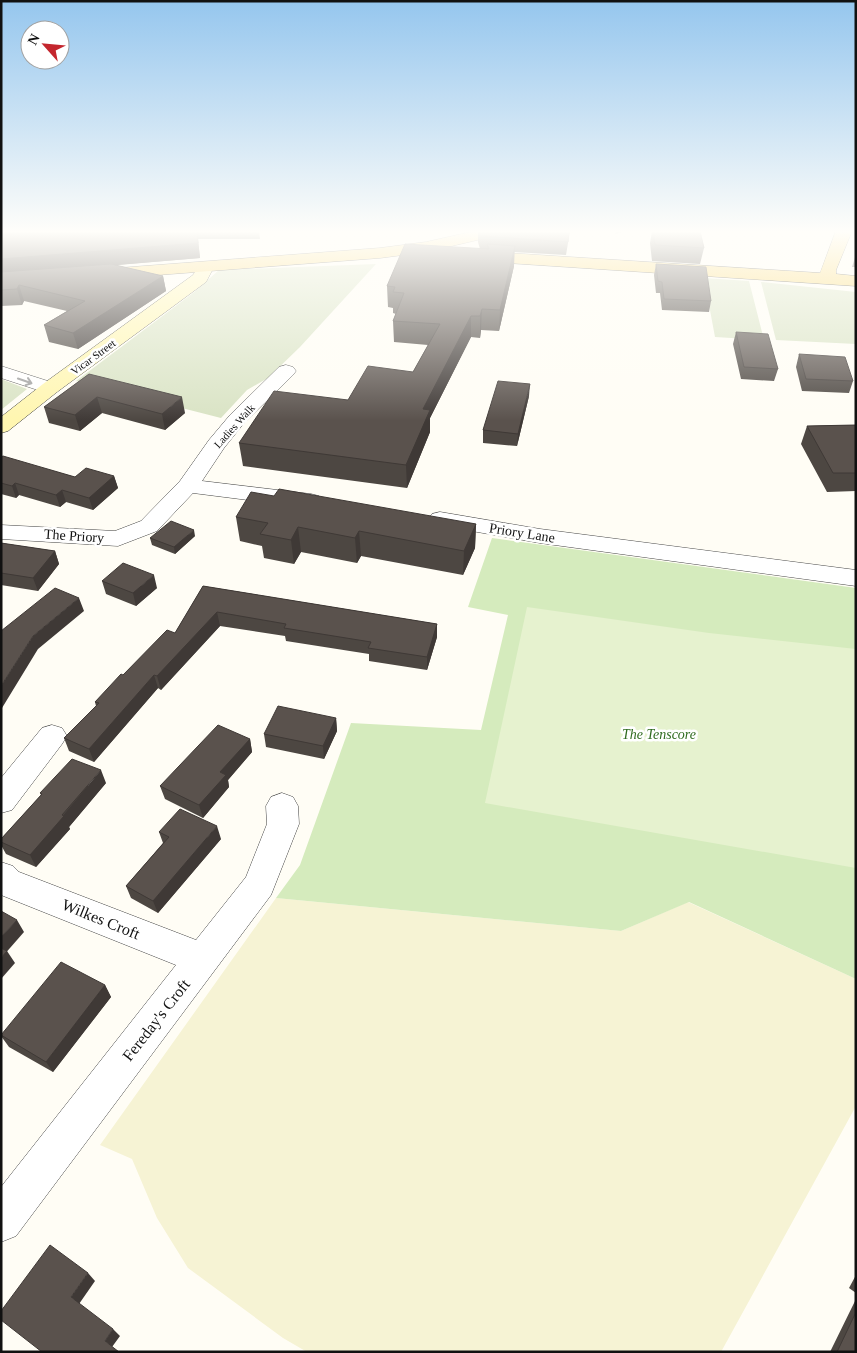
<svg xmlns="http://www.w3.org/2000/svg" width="857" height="1353" font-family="Georgia,serif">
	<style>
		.farmland { fill: #f6f3d4 }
		.green { fill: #d5ebbd }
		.cemetery { fill: #d9e3c4 }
		.pitch { fill: #e6f2cf }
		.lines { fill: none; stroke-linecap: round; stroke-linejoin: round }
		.street-casing { stroke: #444; stroke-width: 1 }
		.secondary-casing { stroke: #333; stroke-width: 1 }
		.primary-casing { stroke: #222; stroke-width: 1 }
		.street { fill: #fff; fill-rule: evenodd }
		.secondary { fill: #fff6b0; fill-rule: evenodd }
		.primary { fill: #f9d66b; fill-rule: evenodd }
		.wall { fill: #4d4742 }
		.shaded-wall { fill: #3f3936 }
		.building { fill: #5a524d; stroke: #3f3936 }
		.oneway { stroke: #a0a0a0 }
		.labels { text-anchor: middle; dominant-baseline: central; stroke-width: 5; stroke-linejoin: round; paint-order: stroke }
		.far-street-label { font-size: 11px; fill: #111; stroke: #fff }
		.street-label { font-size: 14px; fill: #111; stroke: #fff }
		.park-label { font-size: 14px; font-style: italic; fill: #2f6b1f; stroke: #fff }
		.near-street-label { font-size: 16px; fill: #111; stroke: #fff }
	</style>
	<rect width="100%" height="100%" fill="#fffdf5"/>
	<path class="farmland" d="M276,898L621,931L688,902L856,979V1106L721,1352H307L283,1338L188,1268L157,1218L132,1159L100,1145Z"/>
	<path class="green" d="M492,538L856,588V979L689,902L621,931L276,898L300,865L351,723L481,730L508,615L468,607Z"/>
	<path class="cemetery" d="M376,264L300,347L268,378L247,390L221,418L76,381L193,293L219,270Z
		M704,278L749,281L764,340L715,337Z
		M761,282L856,292V344L776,340Z
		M1,379L27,389L1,410Z"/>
	<path class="pitch" d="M527,607L709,633L856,649V868L485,803Z"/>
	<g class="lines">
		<g class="street-casing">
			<path id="street" d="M286,365L293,367L296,371L293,375L244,423L224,448L202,481L311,494L319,496L322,501L319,506L311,508L193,493L157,531L118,546L1,539V525L115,531L141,521L180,481L209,440L230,415L279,367Z
				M1,366L57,384L60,388L57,392L50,394L1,378Z
				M440,512L540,529L856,570V586L540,543L432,524L428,519L432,514Z
				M52,725L62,728L67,736L62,744L12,810L1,813V778L42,728Z
				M282,793L293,797L298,806L299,824L271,895L16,1236L1,1242V1187L176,965L1,895V862L13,866L19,872L196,940L246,877L267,824L266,806L271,797Z"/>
		</g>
		<g class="secondary-casing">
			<path id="secondary" d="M206,262L212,264L214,267L206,282L57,392L8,431L1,433V417L43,384L193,275L200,264Z"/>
		</g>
		<g class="primary-casing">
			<path id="primary" d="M475,231H505L503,234L426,252L380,258L105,279L99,278L97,274L99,270L105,269L380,248L426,242Z
				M836,231H852L836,270V274L856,276V286L476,261L470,259L468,256L470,253L476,251L820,273Z"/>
		</g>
		<use href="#street" class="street"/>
		<use href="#secondary" class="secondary"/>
		<use href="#primary" class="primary"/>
	</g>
	<path class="wall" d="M1,231H259L260,239H198L200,258L115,265L163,276L166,291L78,349L49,342L44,325L67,311L24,301L22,305L1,306Z
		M478,231H570L566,255L514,252V266L499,331L481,330L480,338L471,337L430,418V432L407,488L243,466L239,443L348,400L413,372L428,345L394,342L393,321L396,314L393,313V308L388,307L387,286L480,249L478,242Z
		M652,231H700L704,248L700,264L652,261L650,243Z
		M856,254V267H852Z
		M656,264L711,301L709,312L662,310L660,293H656L654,275Z
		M736,332L778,369L774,381L741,379L733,344Z
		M799,354L853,381L849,393L802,391L796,367Z
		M89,374L185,413L165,430L102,413L80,431L49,423L44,407Z
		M529,396L517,446L483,443V430Z
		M856,425V491L827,492L801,444L807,426Z
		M1,457L75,477L114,476L118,488L93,510L66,502L60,507L19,495L16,498L1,494Z
		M274,496L476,524L475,548L463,575L361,556L357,563L301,552L294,564L264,558L262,546L240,541L236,517Z
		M195,536L175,554L152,545L150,538Z
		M1,543L55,551L59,564L38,591L1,585Z
		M102,581L157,588L136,606L106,594Z
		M203,586L437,624V637L427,670L369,661V654L286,641L285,636L220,626L161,690L158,688L94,762L69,751L64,738L96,706L95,702L123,675L175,633Z
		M336,718L337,731L324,759L266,747L264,734Z
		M250,739L252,752L228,780L229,787L203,818L165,799L160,786Z
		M106,783L69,827L70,829L36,867L6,854L1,845V839L41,795L40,793Z
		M159,832L221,839L158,913L131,898L126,886L163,843Z
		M105,985L111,997L53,1072L9,1047L1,1036Z
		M856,1275V1293L849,1288Z
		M856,1299V1352H830Z"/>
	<path class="shaded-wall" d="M197,231L200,258L1,275V259Z
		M616,231H626L615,234Z
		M515,246L514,266L499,331L500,310Z
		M163,276L166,291L78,349L73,333Z
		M19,285L24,301L22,305L17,289Z
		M482,309L481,330L480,338V316Z
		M471,316V337L430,418V432L407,488L406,465L423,409Z
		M530,384L529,396L517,446L518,434Z
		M97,397L102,413L80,431L75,415Z
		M182,397L185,413L165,430L162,414Z
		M114,476L118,488L93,510L89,498Z
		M15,483L19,495L16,498L12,486Z
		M62,490L66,502L60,507L56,495Z
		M476,524L475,548L463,575L464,551Z
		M298,527L301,552L294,564L291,540Z
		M194,530L195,536L175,554L174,547Z
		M359,531L361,556L357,563L355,538Z
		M55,551L59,564L38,591L33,578Z
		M154,575L157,588L136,606L133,593Z
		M79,598L84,611L38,649L2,708L1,686L33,636Z
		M217,612L220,626L161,690L157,676Z
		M437,624V637L427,670V657Z
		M154,675L158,688L94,762L89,749Z
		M336,718L337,731L324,759L323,746Z
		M250,739L252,752L228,780L229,787L203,818L199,805L220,772Z
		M101,770L106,783L69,827L70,829L36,867L30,855Z
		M217,826L221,839L158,913L153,901Z
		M17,920L24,932L3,956L1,954V937Z
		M7,951L15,963L1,979V958Z
		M105,985L111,997L53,1072L46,1062Z
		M88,1273L95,1281L79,1304L71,1297Z
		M113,1329L120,1336L112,1347L105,1341Z"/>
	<path class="building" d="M17,231H197L198,243L1,259V235L15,234Z
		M479,231H569L568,242L481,236Z
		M653,231H700L704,248L655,245Z
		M405,244L489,249L487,244L515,246L500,310L482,309L480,316H471L423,409L430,410L406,465L239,443L274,391L348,400L368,366L413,372L440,324L393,321L404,293L393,292L395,287L387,286Z
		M111,264L163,276L73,333L44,325L85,301L19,285L17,289L1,290V272Z
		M656,264L706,267L711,301L664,299L662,282L658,281Z
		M736,332L768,334L778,369L744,367Z
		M799,354L845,357L853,381L806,379Z
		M89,374L182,397L162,414L97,397L75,415L44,407Z
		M498,381L530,384L518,434L483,430Z
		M856,425V473H833L807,426Z
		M3,456L75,477L86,468L114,476L89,498L62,490L56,495L15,483L12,486L1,483V457Z
		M279,489L476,524L464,551L359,531L355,538L298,527L291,540L260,534L268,523L236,517L251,492L274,496Z
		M171,521L194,530L174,547L150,538Z
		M1,543L55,551L33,578L1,573Z
		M123,563L154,575L133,593L102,581Z
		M203,586L437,624L427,657L368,648L371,642L284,628L286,624L217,612L157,676L154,675L89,749L64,738L99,703L95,702L121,674L123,675L167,630L175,633Z
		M55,588L79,598L33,636L1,686V631Z
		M278,706L336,718L323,746L264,734Z
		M218,725L250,739L220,772L226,775L199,805L160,786Z
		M72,759L101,770L62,815L64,816L30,855L1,842V839L42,794L40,793Z
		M180,809L217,826L153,901L126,886L169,837L159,832Z
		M1,911L17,920L1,937Z
		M1,948L7,951L1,958Z
		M61,962L105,985L46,1062L1,1035Z
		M50,1245L88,1273L71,1297L113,1329L105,1341L119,1352H42L1,1320V1311Z
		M856,1312V1352H837Z"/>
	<defs><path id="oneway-shaft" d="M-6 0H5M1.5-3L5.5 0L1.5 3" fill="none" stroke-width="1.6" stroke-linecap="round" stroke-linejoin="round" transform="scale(1.25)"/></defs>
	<use class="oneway" href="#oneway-shaft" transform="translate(25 381) rotate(19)"/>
	<linearGradient id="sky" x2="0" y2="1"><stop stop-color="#95c6ee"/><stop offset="0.55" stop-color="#fffefa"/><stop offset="1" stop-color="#fffefa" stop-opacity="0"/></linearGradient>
	<rect width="857" height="421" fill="url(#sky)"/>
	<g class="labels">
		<g class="far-street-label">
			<text transform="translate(93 357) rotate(-36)">Vicar Street</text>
			<text transform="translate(234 426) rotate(-48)">Ladies Walk</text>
		</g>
		<g class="street-label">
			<text transform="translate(522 533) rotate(9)">Priory Lane</text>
			<text transform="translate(74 536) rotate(4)">The Priory</text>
		</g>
		<g class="park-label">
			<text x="659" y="734">The Tenscore</text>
		</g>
		<g class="near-street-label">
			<text transform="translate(101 919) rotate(22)">Wilkes Croft</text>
			<text transform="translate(156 1020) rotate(-52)">Fereday's Croft</text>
		</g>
	</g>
	<rect width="857" height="1353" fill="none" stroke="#111111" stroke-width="5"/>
	<g transform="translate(45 45) rotate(297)"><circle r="24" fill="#ffffff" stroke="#a0a0a0"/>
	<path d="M0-4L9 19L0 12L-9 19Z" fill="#c4262e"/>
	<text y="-8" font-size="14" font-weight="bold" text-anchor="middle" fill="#111111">N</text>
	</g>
</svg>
